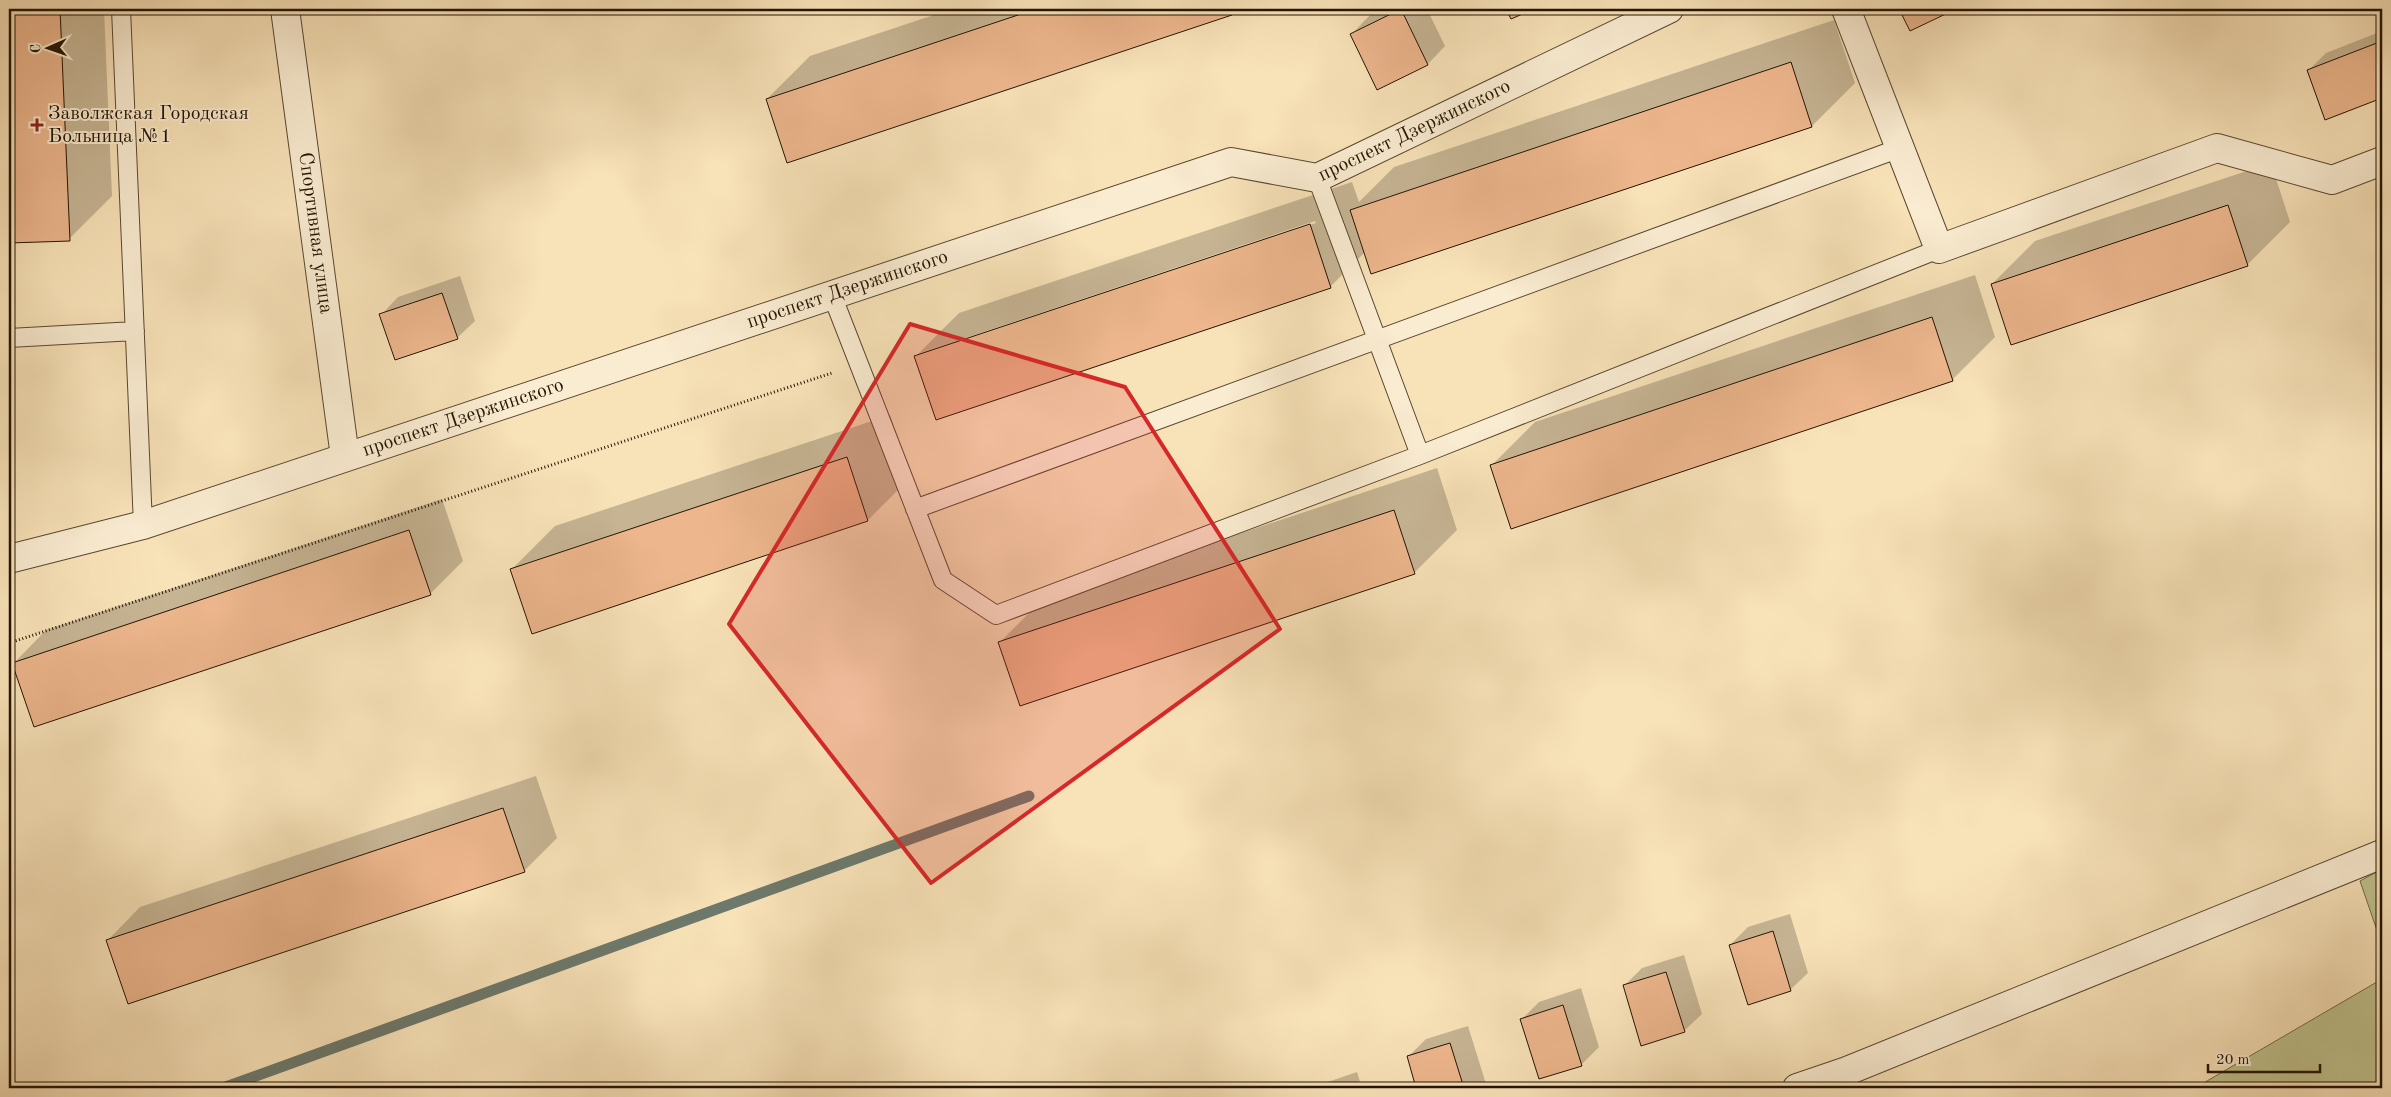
<svg xmlns="http://www.w3.org/2000/svg" width="2391" height="1097" font-family="'Old Standard TT',serif">
	<style>
		.green { fill: #c0c28d; stroke: #726b48 }
		.shadow { fill: #0003; fill-rule: evenodd }
		.lines { fill: none; stroke-linecap: round; stroke-linejoin: round }
		.stream { stroke: #6d796c; stroke-width: 11 }
		.building { fill: #edb68d; stroke: #241402 }
		.service-casing { stroke: #594830; stroke-width: 20 }
		.minor-casing { stroke: #594830; stroke-width: 30 }
		.tertiary-casing { stroke: #594830; stroke-width: 30 }
		.path { stroke: #241402; stroke-width: 3; stroke-dasharray: 1 2.5; stroke-linecap: butt }
		.service { stroke: #faecd1; stroke-width: 18 }
		.minor { stroke: #faecd1; stroke-width: 28 }
		.tertiary { stroke: #faecd1; stroke-width: 28 }
		.marked { fill: #d62828; fill-opacity: 0.2; stroke: #d62828; stroke-width: 4; stroke-linejoin: round }
		.poi-dot { fill: #8f2418; stroke: #faecd1; stroke-width: 2 }
		.labels { text-anchor: middle; dominant-baseline: central; stroke-width: 4; stroke-linejoin: round; paint-order: stroke }
		.poi-label { font-size: 20px; fill: #241402; stroke: #faecd1; text-anchor: start }
		.street-label { font-size: 20px; fill: #241402; stroke: #faecd1 }
	</style>
	<rect width="100%" height="100%" fill="#f8e2b8"/>
	<filter id="stains"><feTurbulence type="fractalNoise" baseFrequency=".004" numOctaves="4"/><feColorMatrix values="0 0 0 0 .2 0 0 0 0 .09 0 0 0 0 .02 0 0 0 .5 -.17"/></filter>
	<radialGradient id="worn" r=".72"><stop offset=".6" stop-color="#630" stop-opacity="0"/><stop offset="1" stop-color="#630" stop-opacity=".3"/></radialGradient>
	<path class="green" d="M2382,869V945L2360,881Z
		M2382,979V1088H2195Z"/>
	<path class="shadow" d="M9,9H104L112,196L69,239L9,242Z
		M952,9H1236L1231,14L767,99L810,56Z
		M1385,9H1427L1445,46L1428,64L1378,88L1352,34L1369,16Z
		M1901,9H1953L1911,29Z
		M1834,20L1855,83L1812,126L1372,273L1365,252L1330,287L916,356L959,313L1352,182L1359,202L1394,167ZM1315,221L1316,223L966,340V338Z
		M2382,31V97L2326,118L2308,71L2326,53Z
		M2271,163L2290,222L2247,265L1992,284L2035,241Z
		M1975,275L1995,337L1952,380L1492,465L1535,422Z
		M460,276L475,321L457,338L381,315L398,297Z
		M890,415L911,477L868,520L512,569L555,526Z
		M1437,468L1457,530L1414,573L1000,642L1043,599Z
		M442,499L463,561L430,594L14,663L46,630Z
		M536,776L557,838L524,871L108,940L140,907Z
		M1790,914L1808,973L1790,990L1730,945L1748,927Z
		M1684,955L1702,1014L1684,1031L1624,986L1642,968Z
		M1581,988L1599,1047L1582,1064L1540,1078L1522,1019L1539,1002Z
		M1468,1026L1486,1084L1482,1088H1418L1408,1057L1426,1039Z
		M1357,1072L1362,1088H1313L1316,1086Z"/>
	<g class="lines">
		<path class="stream" d="M223,1088L1029,796"/>
	</g>
	<path class="building" d="M9,9H60L70,241L9,243Z
		M1036,9H1230L1232,15L787,163L766,99Z
		M1401,9L1428,65L1377,90L1350,34Z
		M1506,9H1534L1511,19Z
		M1899,9H1953L1954,10L1910,31Z
		M2382,41V98L2325,120L2307,70Z
		M1791,62L1812,127L1371,274L1350,210Z
		M2228,205L2248,266L2011,345L1991,284Z
		M1310,224L1331,288L936,420L914,356Z
		M442,293L458,339L395,360L379,314Z
		M1932,317L1953,381L1511,529L1490,465Z
		M847,457L868,521L532,634L510,569Z
		M1394,510L1415,574L1020,706L998,642Z
		M409,530L431,595L34,727L12,663Z
		M503,808L525,872L128,1004L106,940Z
		M1773,931L1791,991L1748,1005L1729,945Z
		M1666,972L1685,1032L1641,1046L1623,985Z
		M1563,1005L1582,1066L1539,1079L1520,1019Z
		M1450,1043L1464,1088H1416L1407,1056Z"/>
	<g class="lines">
		<g class="service-casing">
			<path id="service" d="M121,9L143,525
				M1317,178L1420,455
				M832,295L943,580L996,615L1420,455L1939,249
				M9,338L135,331
				M915,509L1900,148"/>
		</g>
		<g class="minor-casing">
			<g id="minor">
				<path id="s1" d="M285,9L345,457"/>
				<path d="M1846,9L1939,249L2217,148L2332,180L2382,161"/>
				<path d="M1797,1088L1847,1071L2382,854"/>
			</g>
		</g>
		<g class="tertiary-casing">
			<g id="tertiary">
				<path id="s2" d="M9,559L143,525L1231,162L1317,178L1669,9"/>
			</g>
		</g>
		<path class="path" d="M9,643L832,373"/>
		<use href="#service" class="service"/>
		<use href="#minor" class="minor"/>
		<use href="#tertiary" class="tertiary"/>
	</g>
	<path class="marked" d="M910,324L1125,387L1280,629L931,883L729,624Z"/>
	<path class="poi-dot" d="M34.5 117.5h5v5h5v5h-5v5h-5v-5h-5v-5h5z"/>
	<g class="labels">
		<g class="poi-label">
			<text x="48" y="114">Заволжская Городская<tspan x="48" dy="23">Больница №1</tspan></text>
		</g>
		<g class="street-label">
			<text stroke="none"><textPath href="#s2" startOffset="1481">проспект Дзержинского</textPath></text>
			<text stroke="none"><textPath href="#s1" startOffset="226">Спортивная улица</textPath></text>
			<text stroke="none"><textPath href="#s2" startOffset="881">проспект Дзержинского</textPath></text>
			<text stroke="none"><textPath href="#s2" startOffset="476">проспект Дзержинского</textPath></text>
		</g>
	</g>
	<rect width="2391" height="1097" fill="none" stroke="#f8e2b8" stroke-width="30"/>
	<rect x="10" y="10" width="2371" height="1077" fill="none" stroke="#241402" stroke-width="2.5"/>
	<rect x="15" y="15" width="2361" height="1067" fill="none" stroke="#241402"/>
	<g transform="translate(48 48) rotate(268)" stroke="#faecd1" stroke-width="4" paint-order="stroke">
	<path d="M0-4L9 19L0 12L-9 19Z" fill="#241402"/>
	<text y="-8" font-size="14" font-weight="bold" text-anchor="middle" fill="#241402">С</text>
	</g>
	<path d="M2208 1064v8h112v-8" fill="none" stroke="#241402" stroke-width="2.5"/>
	<text x="2216" y="1064" font-size="15" fill="#241402" stroke="#faecd1" stroke-width="4" paint-order="stroke">20 m</text>
	<rect width="100%" height="100%" filter="url(#stains)"/>
	<rect width="100%" height="100%" fill="url(#worn)"/>
</svg>
